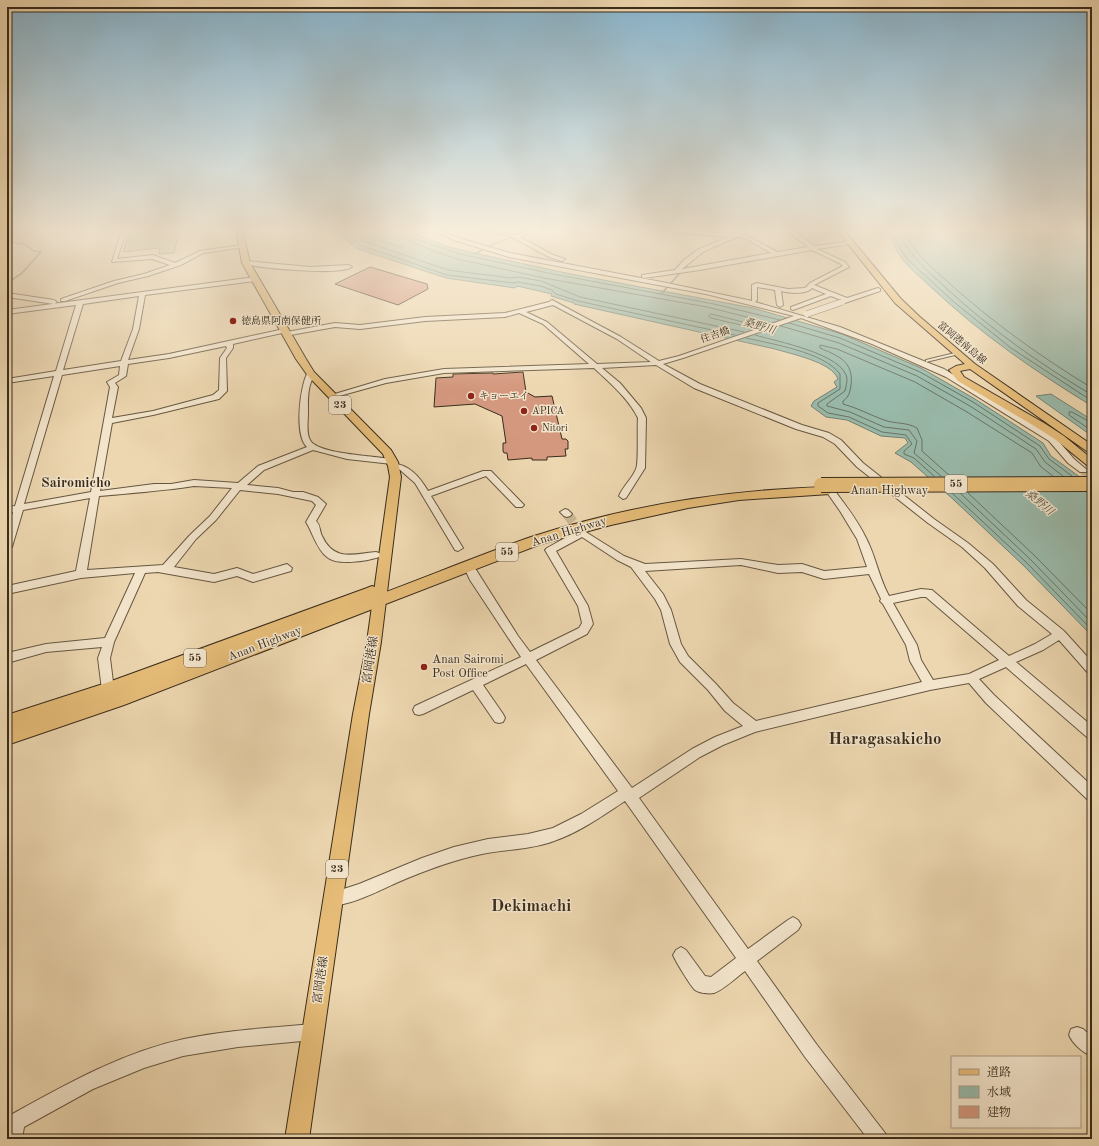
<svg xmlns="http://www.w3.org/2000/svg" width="1099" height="1146" font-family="'Old Standard TT','Noto Serif JP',serif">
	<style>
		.green { fill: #b8be8b; stroke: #787554 }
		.water { fill: #99baab; stroke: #738172 }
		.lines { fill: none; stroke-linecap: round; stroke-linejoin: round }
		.shore { stroke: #697364; stroke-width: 1 }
		.stream { stroke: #738172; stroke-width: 1.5 }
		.building { fill: #d4987e; stroke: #392c1c }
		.minor-tunnel { stroke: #c9b592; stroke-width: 10; stroke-dasharray: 10 5; stroke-linecap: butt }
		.minor-casing { stroke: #665741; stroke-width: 2 }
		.major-casing { stroke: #392c1c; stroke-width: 2 }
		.highway-casing { stroke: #392c1c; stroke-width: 2 }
		.minor { fill: #f3e5cc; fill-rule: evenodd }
		.major { fill: #e6bc78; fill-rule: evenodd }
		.highway { fill: #e6bc78; fill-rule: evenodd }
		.minor-bridge-casing { stroke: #665741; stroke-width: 7; stroke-linecap: butt }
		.highway-bridge-casing { stroke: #392c1c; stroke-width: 16; stroke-linecap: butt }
		.minor-bridge { stroke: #f3e5cc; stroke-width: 6 }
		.highway-bridge { stroke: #e6bc78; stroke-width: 14 }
		.poi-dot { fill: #8f2418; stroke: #f3e5cc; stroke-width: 1.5 }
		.labels { text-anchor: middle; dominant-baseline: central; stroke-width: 3; stroke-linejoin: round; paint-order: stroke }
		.far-poi-label { font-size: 10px; fill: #392c1c; stroke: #f3e5cc; text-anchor: start }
		.far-street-label { font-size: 10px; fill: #392c1c; stroke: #f3e5cc }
		.far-water-label { font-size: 11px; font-style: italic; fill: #515040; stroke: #f3e5cc }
		.shield { fill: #f3e5cc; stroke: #716451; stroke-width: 1 }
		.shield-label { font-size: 11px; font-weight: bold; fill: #392c1c }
		.street-label { font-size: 12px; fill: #392c1c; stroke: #f3e5cc }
		.poi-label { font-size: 12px; fill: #392c1c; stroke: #f3e5cc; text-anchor: start }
		.quarter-label { font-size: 14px; font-weight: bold; fill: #392c1c; stroke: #f3e5cc }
		.near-quarter-label { font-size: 17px; font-weight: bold; fill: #392c1c; stroke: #f3e5cc }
	</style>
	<rect width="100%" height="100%" fill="#edd7b0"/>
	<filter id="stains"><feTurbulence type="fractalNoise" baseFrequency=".005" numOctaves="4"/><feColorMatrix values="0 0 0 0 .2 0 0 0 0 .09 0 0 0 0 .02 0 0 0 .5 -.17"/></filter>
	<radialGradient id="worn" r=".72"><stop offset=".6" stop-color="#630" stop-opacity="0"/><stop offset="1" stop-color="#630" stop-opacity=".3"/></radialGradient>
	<path class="green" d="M131,229H180L174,253L159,254L160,248L123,252Z"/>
	<path class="water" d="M336,229H406L420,236L446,246L474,253L566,273L753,308L842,334L921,368L975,399L1043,443L1051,456L1092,486V636L1024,566L954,500L911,462L895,453L908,443L905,438L881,436L847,420L826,417L811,406L814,401L837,387L834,382L838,379C832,362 791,354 775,349L574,304V303L551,296L552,294L517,286L515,288L446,278L358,249L347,241Z
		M888,229H1092V406C1036,372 981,334 933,289C924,280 912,271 904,261C897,252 891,241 888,229Z
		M1051,394L1092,420V436L1036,396Z"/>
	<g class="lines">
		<path class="shore" d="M341,229L360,245L447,275L513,283L518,282L540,286L552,290L556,294L578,301L735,335
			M348,229L363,241L448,270L511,278L518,277L541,281L580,297L744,332
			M357,229L365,235L402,248L403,245L396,238L394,229
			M400,229L401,235L405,239L431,250L457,259L544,278L707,307L771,323
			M405,229L408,235L421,241L460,254L548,273L714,304L780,320
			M892,229L898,245L907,259L954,302L1011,348L1092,401
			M897,229C907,253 926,270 945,287C990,329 1040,364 1092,395
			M903,229C912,251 930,266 948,282C992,322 1041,357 1092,388
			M711,314L755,325L756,327L754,328L711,318L709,316Z
			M789,323L840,338L920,372L973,402L1040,446L1049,459L1072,476
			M781,326L839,343L917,376L970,406L1036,449L1045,462L1063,476
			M755,335C775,341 845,354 847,379C847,382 846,387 845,391L827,404V406L850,412L884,427L909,430L917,441L914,453L941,476
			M746,338C772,344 824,352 840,374V389L818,403V406L828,413L849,417L882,432L906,435L912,444L904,451V454L914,458L934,476
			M1092,423L1072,412H1069V415L1092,431
			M950,476L922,451V440L917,428C907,422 895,424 884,420C870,415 858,408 843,404V401C849,397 850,392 851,385C854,361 838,356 820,348V345L837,349L915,382L967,412L1032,453L1041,467L1053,476
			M952,493L1027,563L1092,630
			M960,493L1031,560L1092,623
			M968,493L1035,556L1092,614"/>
		<path class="stream" d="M724,242L738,238L748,229
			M475,254L489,246L531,229
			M7,283L21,274L41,252L34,251L24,244L12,242L11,230
			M662,293L688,264"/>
	</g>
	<path class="building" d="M370,267L427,284L428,289L398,305L335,284Z
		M523,372L526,392L535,397L552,396L562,439H566L568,441V449H565L566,456L547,457V460H532V458L508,460L507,453H504L503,451V443H506L502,416L475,404L434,407L436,378L453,377V374L493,373V374Z"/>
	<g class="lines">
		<path class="minor-tunnel" d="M1083,470L1091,474
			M567,514L581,532"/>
		<g class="minor-casing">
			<path id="minor" d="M7,229H10L8,231Z
				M70,229H76L83,233L78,234Z
				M122,229H127L117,259L153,255L175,263L200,251L242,245L245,247L203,253L181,265L148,276L118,283L65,301H61V299L114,281L144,274L170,265L152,259L112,262Z
				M429,229H436L458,238L510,253L667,283L752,301V285L757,283L788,289L805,288L810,283L843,266L841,264L812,250L700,270L644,278L642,277V275L675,270L684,260L699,249L729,237L636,229H663L735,234L742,229H747L741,235L748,236L777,252L808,247L785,229H791L814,246L847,242L848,243L845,245L817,249L845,262L849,267L814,285L847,298L878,288L880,289V291L842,304L839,302L841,300L831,296L793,310L791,309V307L826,294L812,288C806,295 789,293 781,291L783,305L780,307L777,305L775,290L757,287V300L755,302L840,327L926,362V360L959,352V354L926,362L944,369L1055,437L1074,459L1087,470L1086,472H1080L1068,463L1049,441L946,377L872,344L801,318L683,358L663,364L700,384L802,425L829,433L841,440L863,463L934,519L968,543L993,564L1026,600L1064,631L1092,662V675L1088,673L1059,640L1043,650L1016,662L1092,726V739L1088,738L1006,667L979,679L994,695L1092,786V801L1087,799L986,703L969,683L930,690L755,732L723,745L700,757L639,798L748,949L788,920L793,917L798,920L801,925L798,930L757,961L817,1045L885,1133L888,1139H868L805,1057L745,971C737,977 723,990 714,993C709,994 699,993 695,990C690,985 676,962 673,955L676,950L681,947L686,950L705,976L711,977L736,958L625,801C602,816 580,832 554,841C530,850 506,849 482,854C452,860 424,871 396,883C381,890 342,910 328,904L326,899L328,894L359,884L422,858L454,847L488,839L528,834L553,828L581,814L618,791L526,664L483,685L503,714L505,718L503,722L499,723L495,722L473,690L423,714L419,715L415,714L413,710L415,706L521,657L470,580L464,567L465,565H473L518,636L530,652L579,628L582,623L578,606L545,550L547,548L581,529L624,556L645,564L741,559L778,565L802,564L824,571L867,567L857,539L840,511L819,481L823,478L826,479C840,498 856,517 866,538C876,557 879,578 889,596L921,589L932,590L1009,656L1035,644L1052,634L1018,606L985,568L962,547L928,523L857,467L835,444L823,437L796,429L694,388L656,365L602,368L620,383L641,408L646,418L645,468L626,498L623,499L619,496C623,486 632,479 636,469C639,463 637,428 638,418C628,398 610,383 594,368L444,373L386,383L332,398L328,396L385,379L444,369L589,364L543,324L519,313L505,317L425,321L360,329L335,327L285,336L282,333L233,344V348L226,358L227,391L219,399L153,415L112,423L100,491L154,484H171L194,480L238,483L258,466L307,447C294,436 300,385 308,372H311L315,374C307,386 308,400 308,413C308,421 306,433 310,440C317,455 381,456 396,460V464C411,466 421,479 428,491L483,471H491L524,505L522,507H516L486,476L431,496L463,548L458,551L455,550L415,483L399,469L392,468V464L347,459L313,450L264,470L247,485L278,488L293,492H303L318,497L326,504L316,521C321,526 319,530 322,536C334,562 353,554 376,552L379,553L381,555L379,557C367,561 337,566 327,557C317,550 312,531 306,522L316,505L312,501L278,494L240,490L216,520L196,539L174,567L214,574L237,568L253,574L287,564L292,568L291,571L253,582L237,576L214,582L158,572L145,573L114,642L110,658L114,690L112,693L108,695L104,693L102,690L98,658L102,647L46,652L7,663V653L46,644L105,638L135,573L81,578L7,594V586L76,571L90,498L23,510L12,547L7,550V531L13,512L7,513V507L15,506L54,376L7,383V379L56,371L76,305L7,314V310L255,277L258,279L255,281L145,295L139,329L128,360L169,354L284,329L287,332L335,323L360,325L425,317L505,313L549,302L552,300L621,337L659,361L679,356L794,316L706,294L509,257L454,240ZM736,237L745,238L771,253L682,269L703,252ZM139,296L133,329L121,361L63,370L83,304ZM553,305L617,339L651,362L597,364L547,322L526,312ZM226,346L227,348L220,358L219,390L213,395L153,411L112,418L118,387L115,383L126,376L128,364L169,358ZM120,366L119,375L107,382L110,387L91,492L24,504L62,375ZM194,486L232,488L210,516L190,535L163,565L87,570L99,496C131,493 163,491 194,486ZM582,537L617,560L631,567L655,599L661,610L670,644L680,662L708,690L725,711L743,726L715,737L692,749L632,788L536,660L587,634L593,624L588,606L556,551ZM741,565L778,573L802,572L824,579L869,574L881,599L880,601L883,604L906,645L910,661L922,682L756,721L733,703L716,684L688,656L681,644L671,610L663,594L645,571ZM921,597H926L999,660L969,674L933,680L921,660L917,645L893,603Z
				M477,229C490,229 503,235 515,235C522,235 529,229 536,229L520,237L553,255L565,259L562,261L549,257L512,237Z
				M246,261L310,267L349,265L352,267C338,276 262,268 244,264L243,263Z
				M7,293L54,300L57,302L54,304L7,297Z
				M565,509L568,510L572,514L570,516L567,517L564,516L560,512Z
				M313,1024L319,1026L321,1032L319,1038L313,1040L238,1047L183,1056L144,1068L93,1089L24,1127L22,1139H7V1117C63,1086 120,1053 184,1039C226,1030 270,1028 313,1024Z
				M1077,1027L1083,1029L1092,1037V1056C1083,1053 1073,1044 1069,1035L1071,1029Z"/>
		</g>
		<g class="major-casing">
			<path id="major" d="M236,229H242L250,263L306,359L314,372L391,450L398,462L401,477L381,642L369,714L309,1139H285L353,714L367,642L390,477L388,466L383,454L308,376L296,359L242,263Z
				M836,229H843L901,299L920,317L975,364L1092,445V453L1088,452L970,369L960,371L964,377L1044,423L1064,436L1092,459V467L1088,466L1056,440L1036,427L958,381L949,370L956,366L965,364L895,303Z"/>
		</g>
		<g class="highway-casing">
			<path id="highway" d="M825,487L830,488L832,491L830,494L739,500L688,508L611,525L541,544L124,705L7,745V715L106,683L367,588L372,586L377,588L380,592L378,595C429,576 480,555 531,537C626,506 725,490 825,487Z"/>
		</g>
		<use href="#minor" class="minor"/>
		<use href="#major" class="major"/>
		<use href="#highway" class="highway"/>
		<g class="minor-bridge-casing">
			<path id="minor-bridge" d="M807,314L842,302"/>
		</g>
		<g class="highway-bridge-casing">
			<path id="highway-bridge" d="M821,485L1092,484"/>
		</g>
		<use href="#minor-bridge" class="minor-bridge"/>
		<use href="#highway-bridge" class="highway-bridge"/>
	</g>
	<linearGradient id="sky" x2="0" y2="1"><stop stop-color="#88b6d0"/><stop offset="0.59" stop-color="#f7eddb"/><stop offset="1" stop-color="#f7eddb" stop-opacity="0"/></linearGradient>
	<rect width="1099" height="390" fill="url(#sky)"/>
	<g class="poi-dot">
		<circle cx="233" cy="321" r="4"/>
		<circle cx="471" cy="396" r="4"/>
		<circle cx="524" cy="411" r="4"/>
		<circle cx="534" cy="428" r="4"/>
		<circle cx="424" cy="667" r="4"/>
	</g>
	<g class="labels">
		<g class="far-poi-label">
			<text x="241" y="321">徳島県阿南保健所</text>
			<text x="479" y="396">キョーエイ</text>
			<text x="532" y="411">APICA</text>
			<text x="542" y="428">Nitori</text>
		</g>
		<g class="far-street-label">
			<text transform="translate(715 335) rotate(-19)">住吉橋</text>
			<text transform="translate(962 343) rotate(40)">富岡港南島線</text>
		</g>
		<g class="far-water-label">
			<text transform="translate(759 327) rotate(16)">桑野川</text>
			<text transform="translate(1039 503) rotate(40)">桑野川</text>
		</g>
		<g class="shield">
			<rect x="329" y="396" width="22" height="18" rx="3"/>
			<rect x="945" y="475" width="22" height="18" rx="3"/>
			<rect x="496" y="543" width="22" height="18" rx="3"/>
			<rect x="184" y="649" width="22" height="18" rx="3"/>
			<rect x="326" y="860" width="22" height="18" rx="3"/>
		</g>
		<g class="shield-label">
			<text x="340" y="405">23</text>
			<text x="956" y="484">55</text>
			<text x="507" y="552">55</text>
			<text x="195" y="658">55</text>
			<text x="337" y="869">23</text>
		</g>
		<g class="street-label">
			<text x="889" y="491">Anan Highway</text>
			<text transform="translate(569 532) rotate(-17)">Anan Highway</text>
			<text transform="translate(265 644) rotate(-21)">Anan Highway</text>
			<text transform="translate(371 660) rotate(-81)">富岡港線</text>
			<text transform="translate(321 980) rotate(-82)">富岡港線</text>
		</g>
		<g class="poi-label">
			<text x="432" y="660">Anan Sairomi<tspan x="432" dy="14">Post Office</tspan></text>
		</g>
		<g class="quarter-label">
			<text x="76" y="483">Sairomicho</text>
		</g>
		<g class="near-quarter-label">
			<text x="885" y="739">Haragasakicho</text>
			<text x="531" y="906">Dekimachi</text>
		</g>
	</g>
	<rect width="1099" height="1146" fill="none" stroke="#edd7b0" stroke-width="24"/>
	<rect x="8" y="8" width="1083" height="1130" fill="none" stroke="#392c1c" stroke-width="2"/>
	<rect x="12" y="12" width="1075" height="1122" fill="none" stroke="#392c1c"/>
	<rect x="951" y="1056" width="130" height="72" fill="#f3e5cc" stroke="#a99b86"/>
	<rect x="959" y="1069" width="20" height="6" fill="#e6bc78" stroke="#a99b86"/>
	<text x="987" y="1076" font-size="12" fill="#392c1c">道路</text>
	<rect x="959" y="1086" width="20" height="12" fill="#99baab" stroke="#a99b86"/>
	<text x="987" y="1096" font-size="12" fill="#392c1c">水域</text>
	<rect x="959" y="1106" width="20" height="12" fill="#d4987e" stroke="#a99b86"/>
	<text x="987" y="1116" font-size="12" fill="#392c1c">建物</text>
	<rect width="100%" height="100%" filter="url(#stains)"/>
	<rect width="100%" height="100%" fill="url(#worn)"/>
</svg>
